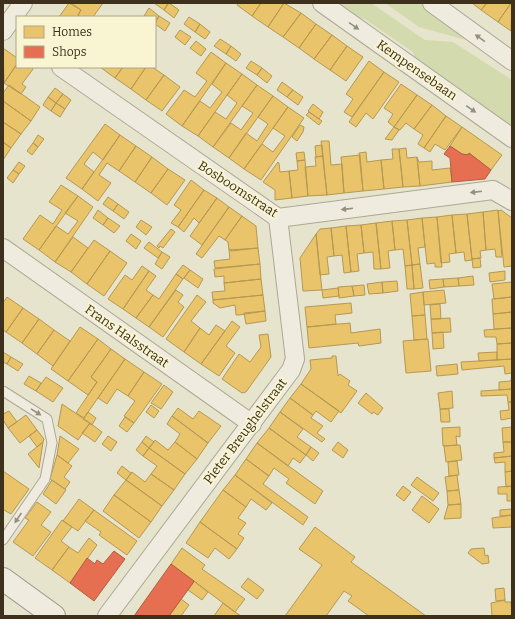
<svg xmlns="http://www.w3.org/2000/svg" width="515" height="619" font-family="Bitter,serif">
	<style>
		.green { fill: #d2daae }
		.homes { fill: #e9c46a; stroke: #b59853 }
		.shops { fill: #e76f51; stroke: #b45c41 }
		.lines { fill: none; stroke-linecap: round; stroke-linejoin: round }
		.lane-casing { stroke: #aca896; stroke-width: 11 }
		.street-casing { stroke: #aca896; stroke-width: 20 }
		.secondary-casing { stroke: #9c9786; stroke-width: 24 }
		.lane { stroke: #efecdf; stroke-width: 9 }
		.street { stroke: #efecdf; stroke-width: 18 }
		.secondary { stroke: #efecdf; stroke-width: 22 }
		.oneway { fill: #968e7e }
		.labels { text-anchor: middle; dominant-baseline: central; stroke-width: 4; stroke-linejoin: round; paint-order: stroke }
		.street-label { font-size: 13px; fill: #3d311d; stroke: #f9f4d2 }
	</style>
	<rect width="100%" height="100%" fill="#e7e4cd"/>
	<path class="green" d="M333,3H371L425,40L453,42L512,80V128L415,61L413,52L365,19L353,17Z
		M385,3H424L512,65V71L470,41L419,27Z"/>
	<path class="homes" d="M69,3L81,10L78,15L81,17H59Z
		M71,3H103L93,17H81L78,15L81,10Z
		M154,3H168L164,10Z
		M169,3L179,10L174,18L164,10Z
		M238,3H261L252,16L237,5Z
		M261,3H284L268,27L252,16Z
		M284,3L301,13L283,37L268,27Z
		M472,3H487L481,10Z
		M487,3H511L498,22L481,10Z
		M511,3H512L511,31L498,22Z
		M149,8L159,16L155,22V17L144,16Z
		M301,13L316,24L299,48L283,37Z
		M159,16L170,23L165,31L155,24Z
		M189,17L200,24L195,32L184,24Z
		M200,24L210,32L205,39L195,32Z
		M316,24L332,35L314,59L299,48Z
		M180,30L191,37L185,45L175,37Z
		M332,35L347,46L330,70L314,59Z
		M220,39L231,46L226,54L214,46Z
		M196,41L206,49L201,56L190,48Z
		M231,46L241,54L236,61L226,54Z
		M347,46L363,57L346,81L330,70Z
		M3,48L17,58V64L4,83Z
		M211,52L226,63L182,126L166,114L184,90L195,97L207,81L196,73Z
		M251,61L262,68L257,75L246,68Z
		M369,61L384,72L352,117L344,112L353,99L346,94Z
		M226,63L242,74L198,136L182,126L200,101L210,108L222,92L212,84Z
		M17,64V67H32L33,69L22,84L26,87L21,94L4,83Z
		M100,67H123L115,78Z
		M123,67H146L131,89L115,78Z
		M146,67H152L164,75L146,100L131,89Z
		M262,68L272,76L267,83L257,75Z
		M384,72L399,82L373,119L366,113L356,127L349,122Z
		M242,74L257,85L213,147L198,136L215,112L226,119L237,103L227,95Z
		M164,75L180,87L162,111L146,100Z
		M282,82L293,90L287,97L277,90Z
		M401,84L417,95L394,127L388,122L393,114L384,108Z
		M9,85L40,107L31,121L3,101V93Z
		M257,85L273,96L229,158L213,147L231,123L241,130L253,113L242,106Z
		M55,88L63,94L56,103L48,97Z
		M293,90L303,97L298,105L287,97Z
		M63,94L71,100L65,109L56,103Z
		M417,95L432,105L414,129L406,123L400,130L394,127Z
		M273,96L288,107L244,169L229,158L246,133L257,141L268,124L258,117Z
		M48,97L56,103L51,111L43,105Z
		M3,101L31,121L21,134L3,122Z
		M56,103L65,109L60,117L51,111Z
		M313,104L323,112L319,119L308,111Z
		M432,105L446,116L424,148L418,144L423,135L414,129Z
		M288,107L304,118L261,180L244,169L262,144L273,152L285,136L273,128Z
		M309,112L322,121L319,125L306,115Z
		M446,116L462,127L445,150L435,144L430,152L424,148Z
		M3,122L21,134L11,148L3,142Z
		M105,124L120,135L103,160L93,152L84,164L94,172L82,189L66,178Z
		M300,125L304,127L303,132L297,141L292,137Z
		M394,127L399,130L392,140L385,139Z
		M462,127L502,155L491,170L469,153L468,155L462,154L450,146Z
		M38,135L44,139L38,147L33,143Z
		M120,135L136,146L119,171L107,163L99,175L111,183L98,201L82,189Z
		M321,141H329L331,165L342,164L344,193L327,195Z
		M3,142L11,148L3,160Z
		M33,143L38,147L32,155L27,151Z
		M322,145L323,156L316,157L315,146Z
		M136,146L152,157L135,182L119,171Z
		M406,148L407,158L417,157L420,186L403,187L399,149Z
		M392,149H399L403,187L384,189L381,160L393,159Z
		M304,152L305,160L297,161L296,153Z
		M366,152L367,162L381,160L384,189L363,191L359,153Z
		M360,155L363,191L344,193L341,157Z
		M323,156L327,195L308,196L305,167L316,166L315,157Z
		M152,157L168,169L151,193L135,182Z
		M417,157L419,162L432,161V170L450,168L452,182L420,186Z
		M305,160L308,196L292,198L289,171L298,170L297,161Z
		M19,162L25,166L19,174L13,170Z
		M278,162L279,163L280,172L289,171L292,198L275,200V190L263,182Z
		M168,169L185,180L167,205L151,193Z
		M13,170L19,174L13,183L7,178Z
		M191,180L204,190L178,227L171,223L181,210L174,205Z
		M61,185L78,196L39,250L23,239L40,215L53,224L62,210L49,202Z
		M204,190L217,198L199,223L194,218L184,232L178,227Z
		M78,196L93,207L55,262L39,250L56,226L68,234L78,221L65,213Z
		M108,197L118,204L113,211L103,204Z
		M217,198L229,207L202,245L190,236Z
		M118,204L129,212L124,219L113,211Z
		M229,207L242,216L225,240L219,236L202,258L196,254Z
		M98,210L108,218L103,225L93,218Z
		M498,210L502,257H496L495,249L486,250L483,212Z
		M501,210L512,218V266L504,267L498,211Z
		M483,212L486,250L480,251L481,258L472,259L467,214Z
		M467,214L472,260L465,261L464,252L456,253L452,215Z
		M452,215L456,253L449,254L450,262L441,263L437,217Z
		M242,216L256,226L258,248L231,251V249L229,250L228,242L225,240Z
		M437,217L442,267H435V263L427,264L422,218Z
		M108,218L120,226L114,233L103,225Z
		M422,218L425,247L418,248L420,264L412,265L407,220Z
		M141,220L152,227L146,235L136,227Z
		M407,220L412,265L405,266L403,249L395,250L392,221Z
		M392,221L395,250L388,251L390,268L381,269L376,223Z
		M376,223L381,269H374L373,252L364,253L361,225Z
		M361,225L364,253L357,254L359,271L351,272L346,226Z
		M346,226L351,272L344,273L342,255L334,256L331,228Z
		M331,228L334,256L327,257L329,274L320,275L316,234L320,229Z
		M171,229L175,232L163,248L160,246L159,248L157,246Z
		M131,234L141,241L136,249L126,241Z
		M316,234L322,290L303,291L300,258Z
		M73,237L88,248L71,272L55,262Z
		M94,240L110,251L87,284L71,272Z
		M149,242L162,252L158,258L144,248Z
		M258,248L260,264L215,268L214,261L230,259L229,250Z
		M110,251L127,263L104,296L87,284Z
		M162,252L170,257L162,269L155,264Z
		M480,258L481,267L473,268L472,259Z
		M260,264L261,279L224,283V276L215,277L214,269Z
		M420,264L423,288L414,289L412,265Z
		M183,265L190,270L183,279L176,274Z
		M412,265L414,289H407L405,266Z
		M142,266L149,271L123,309L108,299L125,275L132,280Z
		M190,270L203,279L198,288L184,278Z
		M149,271L156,276L146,290L153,295L136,318L123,309Z
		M505,271V280L490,282L489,273Z
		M176,274L183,279L149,327L136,318L153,295L159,299Z
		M473,276L474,285L459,286L458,278Z
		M458,278L459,286L444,287L443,279Z
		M261,279L263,295L213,300L212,292L225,291L224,283Z
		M443,279L444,287L430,289L429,280Z
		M397,281L398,291L383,293L382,282Z
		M382,282L383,293L369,294L367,284Z
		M512,282V297L494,299L492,284Z
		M364,285L365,295L354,296L352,286Z
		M352,286L354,296L339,298L338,287Z
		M338,288L339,296L323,298L322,290Z
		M176,290L183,295L178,302L184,307L163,337L149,327Z
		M444,290L446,303L424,305L423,292Z
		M423,292L425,315L412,316L410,294Z
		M197,295L206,302L191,321L200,328L184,352L166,339Z
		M263,295L265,311L239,315H236L235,305L220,308L213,303V300Z
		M7,297L23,308L6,332L3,330V303Z
		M512,297V312L493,314L492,299Z
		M351,303L352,313L335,315L336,324L307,327L305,307Z
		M440,304L441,319H431L430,305Z
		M23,308L39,319L22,343L6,332Z
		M265,311L266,321L246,324L244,313Z
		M512,312V328L494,329L493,314Z
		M425,315L427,339L414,340L412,316Z
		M450,318L451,332L432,333L431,319Z
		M39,319L54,330L37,354L22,343Z
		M232,321L240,327L226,346L235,353L219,376L201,364Z
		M350,323L351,333L380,329L381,343L359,346L358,343L309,348L307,327Z
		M216,325L225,331L201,364L184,352L200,328L209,335Z
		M80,327L98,339L68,381L51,369Z
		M512,328V343L497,344L496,337H485L484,330Z
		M54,330L70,341L53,366L37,354Z
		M443,332L444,348L433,349L432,333Z
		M268,334L271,357L246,392L242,393L222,379L239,354L250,362L261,347L259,335Z
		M98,339L111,349L91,377L97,382L88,395L68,381Z
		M428,339L431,371L406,373L403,341Z
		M512,343V359L497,360V344Z
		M111,349L125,359L84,418L76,413L97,382L91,377Z
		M3,352L11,357L7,364L3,362Z
		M497,352V360L479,361L478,353Z
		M332,356H336L338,376L340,374L350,381L348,385L357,391L341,413L301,384L311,369L310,360L332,358Z
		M11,357L23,364L18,371L7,364Z
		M125,359L144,372L128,396L117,389L107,404L98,398Z
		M512,359V373L505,374L504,366L462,370L461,362Z
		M457,364L458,374L437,376L436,366Z
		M144,372L162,384L134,423L124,416L135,401L128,396Z
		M512,373V389L499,390V382L511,381Z
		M29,376L41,383L36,391L24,384Z
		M46,377L63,388L53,402L36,391Z
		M301,384L339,411L331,422L316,411L313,415L290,398Z
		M164,385L173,392L161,409L151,403Z
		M512,389V402H508L507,395L481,396V391Z
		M452,391L453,408L440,409L438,393Z
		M366,393L383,408L378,415L373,412L372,414L358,403Z
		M290,398L313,415L311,418L323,426L317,433L325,439L322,442L280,412Z
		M508,402H512V418L501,420L500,411L509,410Z
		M62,404L90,423L78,440L58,426Z
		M151,405L159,411L154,418L146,412Z
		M178,408L193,419L199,411L221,426L208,443L172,416Z
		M440,409H449L450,422H441Z
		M9,411L17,422L8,428L3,420V414Z
		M88,412L96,418L92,425L83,419Z
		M280,412L303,429L297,437L311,447L306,455L269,428Z
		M26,415L37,430L20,443L8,428Z
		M172,416L208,443L197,459L175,442L180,434L167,424Z
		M125,417L134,423L127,432L119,426Z
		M90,423L102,432L95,442L82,433Z
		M460,427V437L456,436L457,445L443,446L442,428Z
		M512,427V442H503L502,428Z
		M269,428L306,455L300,463L293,458L288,466L257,443Z
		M37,430L44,439L43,442L37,447L29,436Z
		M60,436L79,449L68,463L57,455Z
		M108,436L117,442L111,451L102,444Z
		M146,436L154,442L149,448L142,442Z
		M155,440L168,450L175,442L197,459L185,474L149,448Z
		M43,442L39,468L28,454Z
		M142,442L149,448L143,456L136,450Z
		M338,442L348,450L343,458L332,450Z
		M503,442H512V456L494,458V453L504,452Z
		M257,443L323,491L315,504L286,483L289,479L274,468L269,476L246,459Z
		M460,445L462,460L446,462L444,446Z
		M311,447L319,453L313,461L306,455Z
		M149,448L185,474L174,490L151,474L157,466L143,456Z
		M57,455L72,466L64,477L70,482L65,489L50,479Z
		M512,456V471L505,472V462L495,463L494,458Z
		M246,459L269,476L263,484L308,517L303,525L235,475Z
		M457,461L459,475L449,476L448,462Z
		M122,466L131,473L126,480L117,473Z
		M3,471L29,489L11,514L4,510L3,511Z
		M512,471V486L506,487L505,472Z
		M132,472L145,482L151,474L174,490L162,506L126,480Z
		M235,475L272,503L266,510L251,499L246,507L223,490Z
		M457,475L459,490L447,491L445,477Z
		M417,477L439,493L433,501L411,485Z
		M52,480L66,490L56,504L43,494Z
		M126,480L162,506L151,522L114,495Z
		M403,486L411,492L404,501L396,495Z
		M512,486V501H507V494H498V487Z
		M223,490L246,507L238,518L246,523L238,534L244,538L237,549L200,522Z
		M459,490L461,504L448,505L447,491Z
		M114,495L151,522L139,538L103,511Z
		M422,496L439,509L429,523L412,510Z
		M79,499L94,510L78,531L63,521Z
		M37,502L51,512L41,525L51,532L33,556L13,542L29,520L25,518Z
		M461,504V518L444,519L448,505Z
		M512,509V515L500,516V510Z
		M94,510L137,541L127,555L99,535L101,532L85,521Z
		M512,515V527L493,528L492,518Z
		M62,520L72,527L61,541L69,547L52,570L35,558Z
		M200,522L237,549L229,559L215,548L208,558L186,543Z
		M315,527L355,557L351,562L426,616H369L348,601L352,596L344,591L326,616H285L322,565L299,549Z
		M89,538L97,545L70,583L52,570L69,547L78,553Z
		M182,548L205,565L202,569L245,599L235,612L171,564Z
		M484,548L485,556L488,555L489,563L482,564L468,553L471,549Z
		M248,578L264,590L257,599L241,587Z
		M194,581L208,592L202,600L188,590Z
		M504,588L505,600L496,601L495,589Z
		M181,599L189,605L181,616H169Z
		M505,600V602H511L512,616H492L491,603Z
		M223,603L235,612L241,616H214Z"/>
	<path class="shops" d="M450,146L462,154L468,155L469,153L491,170L485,179L452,182L450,158L444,154Z
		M114,551L125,559L94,601L70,583L87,558L95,564L97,560L103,564Z
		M171,564L194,581L193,583L169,616H134Z"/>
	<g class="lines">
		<g class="lane-casing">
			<path id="lane" d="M3,391L47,419L52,443L45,479L3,540"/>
		</g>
		<g class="street-casing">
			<path id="street" d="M322,3L512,138
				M432,3L512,61
				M3,31L23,3
				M61,67L278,218L493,190L512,201
				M3,248L252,424
				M107,616L291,370L295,359L278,218"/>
		</g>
		<g class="secondary-casing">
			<path id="secondary" d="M3,579L54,616"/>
		</g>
		<use href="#lane" class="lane"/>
		<use href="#street" class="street"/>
		<use href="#secondary" class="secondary"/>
	</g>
	<defs><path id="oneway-solid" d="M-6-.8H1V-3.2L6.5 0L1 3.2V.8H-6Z"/></defs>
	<g class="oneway">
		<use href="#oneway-solid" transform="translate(354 26) rotate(35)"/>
		<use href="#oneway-solid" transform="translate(480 38) rotate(-144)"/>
		<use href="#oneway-solid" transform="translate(471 109) rotate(35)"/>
		<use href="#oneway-solid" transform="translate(476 192) rotate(173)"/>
		<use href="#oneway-solid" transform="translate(347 209) rotate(173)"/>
		<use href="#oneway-solid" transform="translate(36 412) rotate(32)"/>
		<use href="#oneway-solid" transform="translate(18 518) rotate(124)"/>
	</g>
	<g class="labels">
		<g class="street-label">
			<text transform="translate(417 70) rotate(35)">Kempensebaan</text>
			<text transform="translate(238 189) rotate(33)">Bosboomstraat</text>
			<text transform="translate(127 336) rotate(35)">Frans Halsstraat</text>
			<text transform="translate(245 431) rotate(-53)">Pieter Breughelstraat</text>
		</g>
	</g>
	<rect width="515" height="619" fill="none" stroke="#3d311d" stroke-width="8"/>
	<rect x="16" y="16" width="140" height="52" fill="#f9f4d2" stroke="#aea68a"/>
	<rect x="24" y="26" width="20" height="12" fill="#e9c46a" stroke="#aea68a"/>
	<text x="52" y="36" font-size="12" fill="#3d311d">Homes</text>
	<rect x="24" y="46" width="20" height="12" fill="#e76f51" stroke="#aea68a"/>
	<text x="52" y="56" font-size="12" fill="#3d311d">Shops</text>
</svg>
